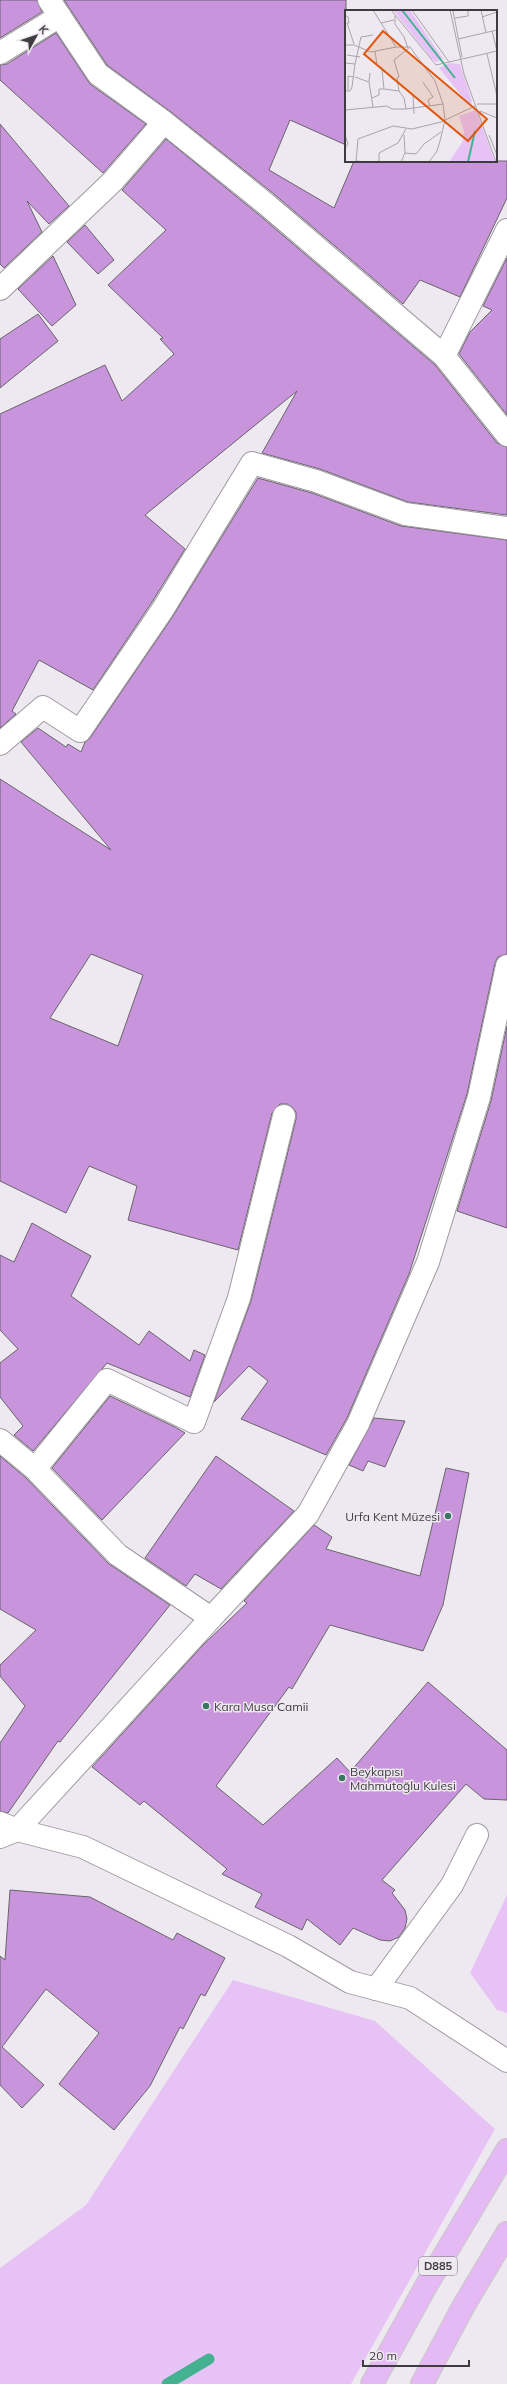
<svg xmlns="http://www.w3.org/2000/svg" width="507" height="2384" font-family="Mulish,sans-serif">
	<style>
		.green { fill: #e7c3f5 }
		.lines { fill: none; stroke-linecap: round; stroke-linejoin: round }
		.stream { stroke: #44b290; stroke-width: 11 }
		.building { fill: #c894db; stroke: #69656b; fill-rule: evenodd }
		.street-casing { stroke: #9f9aa0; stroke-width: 24 }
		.secondary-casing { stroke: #9f9aa0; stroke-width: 24 }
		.primary-casing { stroke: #c9c8c9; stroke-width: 24 }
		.street { stroke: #fff; stroke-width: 22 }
		.secondary { stroke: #fff; stroke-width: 22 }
		.primary { stroke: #e4b9f4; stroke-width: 22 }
		.poi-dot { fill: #3a7763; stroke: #eee9f0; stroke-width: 1.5 }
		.labels { text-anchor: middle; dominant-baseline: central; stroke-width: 3; stroke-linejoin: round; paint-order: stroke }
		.shield { fill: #eee9f0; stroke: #737073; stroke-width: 1 }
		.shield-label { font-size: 11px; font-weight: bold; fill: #3e3c3e }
		.poi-label { font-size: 12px; fill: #3e3c3e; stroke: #eee9f0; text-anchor: start }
		.inset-river { fill: none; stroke: #44b290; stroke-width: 2 }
		.inset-road { fill: none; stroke: #a8a4a9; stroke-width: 1 }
		.view { fill: #e0580e; fill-opacity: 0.15; stroke: #e0580e; stroke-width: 2 }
		.inset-edge { fill: none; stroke: #3e3c3e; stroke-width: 2 }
	</style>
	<rect width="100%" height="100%" fill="#eee9f0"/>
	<path class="green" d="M507,1895V2013L497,2010L470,1973Z
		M233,1980L375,2021L495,2129L351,2384H0V2268L86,2205Z"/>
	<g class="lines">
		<path class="stream" d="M167,2384L209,2359"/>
	</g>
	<path class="building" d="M0,0H37L42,12L0,38Z
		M64,0H346V145L290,120L269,170L334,208L354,161H507V198L460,297L420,280L403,304L274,194L171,112L107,65Z
		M56,33L90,84L146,124L103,173L0,80V65L7,64Z
		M0,124L69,206L49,224L27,201L42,232L4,268L0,264Z
		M166,139L258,214L435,365L497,443L507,447V515L408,502L320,469L262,453L297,391L145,515L185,549L152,602L93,690L39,660L12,711L16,714L0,728V414L105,365L122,401L174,354L160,339L163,338L108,285L166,230L122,190Z
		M85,225L114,260L98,274L67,242Z
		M53,256L76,305L52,326L18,289Z
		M507,258V415L459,354L470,332L492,310L483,306Z
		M38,314L58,341L0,388V339Z
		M258,478L312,493L401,526L507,540V954L498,957L495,963L467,1094L409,1274L347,1418L326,1455L241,1419L268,1381L249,1366L214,1402L251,1301L296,1119V1112L292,1107L287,1104H280L272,1113L238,1250L128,1220L137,1186L89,1166L66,1213L0,1181V779L111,850L21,742L38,728L66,747L68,744L81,752L85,742L90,738L173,616ZM91,954L143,975L118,1046L50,1018Z
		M507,1026V1228L457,1211L491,1101Z
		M32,1223L91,1256L71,1296L139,1345L149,1331L190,1361L194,1350L205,1355L190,1397L107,1363L33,1451L14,1435L23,1426L0,1397V1363L18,1349L0,1330V1255L14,1262Z
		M110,1396L175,1427L185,1433L102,1520L52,1468Z
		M374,1418L405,1421L385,1467L368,1461L363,1471L349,1465Z
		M0,1456L26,1478L109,1564L170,1605L60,1742L58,1741L8,1813L0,1811V1743L25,1706L0,1676V1665L36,1630L0,1609Z
		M216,1456L294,1511L221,1589L195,1574L186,1586L145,1558Z
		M446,1468L469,1473L443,1605L423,1651L330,1625L292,1689L289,1687L216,1786L263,1825L337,1758L350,1772L428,1682L507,1750V1800L484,1799L466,1784L382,1880L395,1890L392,1893L405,1910L407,1919L405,1928L399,1937L390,1941L380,1940L353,1928L340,1945L307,1919L302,1930L255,1907L262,1894L222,1874L227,1869L144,1801L140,1805L92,1767L203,1645L247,1603L244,1601L314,1525L332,1537L326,1549L420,1576Z
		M10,1890L90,1897L173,1940L177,1933L225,1958L205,1996L201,1994L183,2029L180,2027L150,2086L114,2130L59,2084L99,2033L46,1989L2,2047L44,2085L22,2108L0,2085V1956L5,1960Z"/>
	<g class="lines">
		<g class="street-casing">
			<path id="street" d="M49,0L98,74L164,122L266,204L444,356
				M0,53L60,16
				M507,230L444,356L507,435
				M0,289L113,181L164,122
				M0,744L43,707L80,731L163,609L252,463L316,481L405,514L507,528
				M0,1440L35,1469L118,1555L211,1618L17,1830L0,1823
				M35,1469L107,1380L194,1422L239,1298L284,1116
				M211,1618L308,1514L358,1424L428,1262L479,1097L507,966
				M376,1989L452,1885L477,1835"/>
		</g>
		<g class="secondary-casing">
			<path id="secondary" d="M0,1837L17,1830L83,1847L288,1946L350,1982L410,1998L507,2061"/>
		</g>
		<g class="primary-casing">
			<path id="primary" d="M372,2384L426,2286L507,2150
				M422,2384L463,2307L507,2233"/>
		</g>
		<use href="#street" class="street"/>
		<use href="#secondary" class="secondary"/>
		<use href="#primary" class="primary"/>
	</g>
	<g class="poi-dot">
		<circle cx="448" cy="1516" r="4"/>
		<circle cx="206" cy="1706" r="4"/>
		<circle cx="342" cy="1778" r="4"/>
	</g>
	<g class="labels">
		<rect class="shield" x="419" y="2257" width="38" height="18" rx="3"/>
		<g class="shield-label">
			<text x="438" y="2266">D885</text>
		</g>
		<g class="poi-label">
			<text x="440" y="1516" text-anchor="end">Urfa Kent Müzesi</text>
			<text x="214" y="1706">Kara Musa Camii</text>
			<text x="350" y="1771">Beykapısı<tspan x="350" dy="14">Mahmutoğlu Kulesi</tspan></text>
		</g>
	</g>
	<g transform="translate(345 10)">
		<rect width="152" height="152" fill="#eee9f0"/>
		<path d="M48,0H65L98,49L91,52L87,49ZM104,53L115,54L127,91L125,96L94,58ZM131,100L150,152H104L118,131L119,121L114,106Z" fill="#e7c3f5"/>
		<path class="inset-river" d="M57,0L110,68M123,152L130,121"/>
		<path class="inset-road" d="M28,0L51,37H65L70,44L90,71L98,94M46,0L91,55L152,41M67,0L104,52M105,0L119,64L151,152M136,0L141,23M108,1L117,47M0,5L3,7L4,13H2L9,34M50,6V14L59,27L63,38M137,7L152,2M110,8L123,6V0M36,13L49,10M147,21L152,41M113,29L152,20M0,35H9L26,42L51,37M30,41L32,55M142,44L152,86M2,45L15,47M0,53L10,54L16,27L28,25M10,67L24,72L25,63M24,72L28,97M78,72L88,87L83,90L85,96M39,79L54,81L59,88L61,99M3,80V66L9,67M0,81H5L7,77L10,54M54,81L52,68L54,67L49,50L64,38M68,86L69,104M27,88L34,85V79H39L37,60M132,94H152M0,100L42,96L47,99H61L98,94L100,110L95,131L92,141L84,152M135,101L152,108M0,125L3,134L0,138M59,125L60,143M144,125L152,145M11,151L23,152M11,152L13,129L48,116L67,119L96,112L130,96M34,152V143L53,133L61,119M56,152L60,143L71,144L79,134L96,122"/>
		<path class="view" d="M38,21L142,109L123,131L19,44Z"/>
		<rect width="152" height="152" class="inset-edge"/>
	</g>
	<g transform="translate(36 36) rotate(50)" stroke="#eee9f0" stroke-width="3" paint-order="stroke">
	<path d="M0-3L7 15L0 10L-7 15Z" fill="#3e3c3e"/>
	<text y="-6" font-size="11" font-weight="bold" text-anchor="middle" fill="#3e3c3e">K</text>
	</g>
	<path d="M363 2360v6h106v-6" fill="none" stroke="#3e3c3e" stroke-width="2"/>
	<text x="369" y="2360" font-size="12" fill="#3e3c3e" stroke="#eee9f0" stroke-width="3" paint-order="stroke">20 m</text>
</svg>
